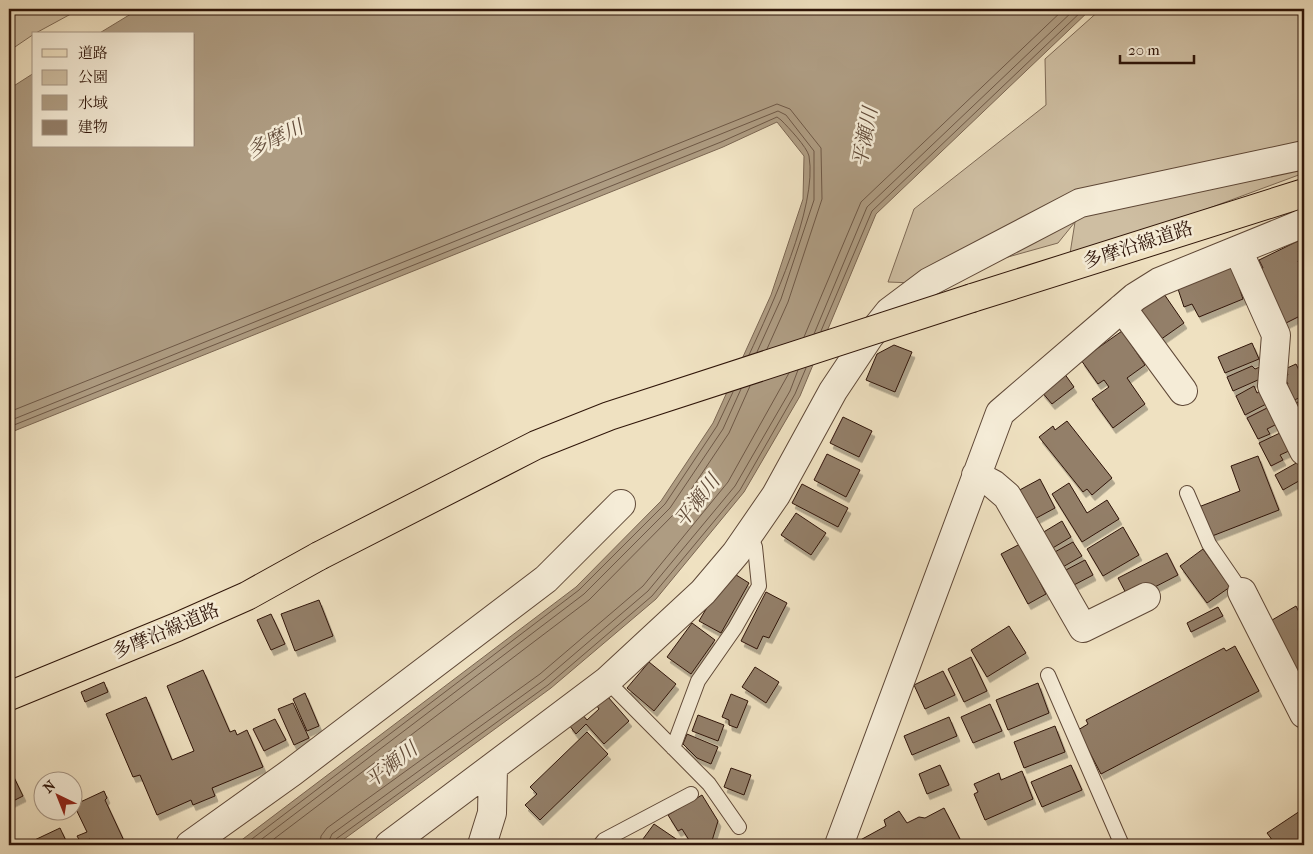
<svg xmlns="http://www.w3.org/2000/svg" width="1313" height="854" font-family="'IM FELL French Canon','Noto Serif JP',serif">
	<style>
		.green { fill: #cebea2; stroke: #7e6a56 }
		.water { fill: #ae9c82; stroke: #7b6652 }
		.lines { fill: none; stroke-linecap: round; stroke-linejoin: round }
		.shore { stroke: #6e5846; stroke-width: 1 }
		.building { fill: #937f69; stroke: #2f1509; filter: url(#shadow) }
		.lane-casing { stroke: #5f4837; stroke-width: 16 }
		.street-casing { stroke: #5f4837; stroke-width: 30 }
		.primary-casing { stroke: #2f1509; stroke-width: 30 }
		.lane { stroke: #f5ecd7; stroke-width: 14 }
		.street { stroke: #f5ecd7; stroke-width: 28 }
		.primary { stroke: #efe1c1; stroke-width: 28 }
		.primary-bridge-casing { stroke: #2f1509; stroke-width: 30; stroke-linecap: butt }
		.primary-bridge { stroke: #efe1c1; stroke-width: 28 }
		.labels { text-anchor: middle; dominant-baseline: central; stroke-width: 5; stroke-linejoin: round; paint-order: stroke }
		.street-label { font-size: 19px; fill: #2f1509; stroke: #f5ecd7 }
		.water-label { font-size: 20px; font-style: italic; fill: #624b39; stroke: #f5ecd7 }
	</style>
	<defs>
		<filter id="shadow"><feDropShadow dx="3" dy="5.5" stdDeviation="0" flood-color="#0004"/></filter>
	</defs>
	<rect width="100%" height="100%" fill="#efe1c1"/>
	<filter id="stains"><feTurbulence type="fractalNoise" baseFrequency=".004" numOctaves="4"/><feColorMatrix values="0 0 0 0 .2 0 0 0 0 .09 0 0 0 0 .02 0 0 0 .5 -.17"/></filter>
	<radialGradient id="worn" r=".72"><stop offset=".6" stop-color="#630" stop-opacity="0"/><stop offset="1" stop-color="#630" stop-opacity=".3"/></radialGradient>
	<path class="green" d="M9,9H80L34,34L9,51Z
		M1101,9H1304V173L1069,260L1075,222L1058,243L915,283L888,282L914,209L1046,105L1045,59Z"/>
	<path class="water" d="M139,9H1091L876,214L800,396L744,492L656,599L551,688L336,845H235L576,587L661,501L713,423L771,295L803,199L804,156L777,122L723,147L9,433V89L34,73V146H194V34H98Z"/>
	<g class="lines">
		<path class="shore" d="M821,331L872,211L1084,9
			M814,334L867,207L1075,9
			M804,337L861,202L1064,9
			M9,412L777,104L790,109L821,148L822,199L788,302L767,349
			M9,421L778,111L786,115L814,151V200L781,299L757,352
			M9,427L721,142L777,117L781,120C788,127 807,147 809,156C818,207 771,307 749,355
			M244,845L579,590L665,504L717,426L733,392
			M254,845L584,594L670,508L723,429L741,389
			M266,845L589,600L676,512L729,433L750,386
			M320,845L321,836L327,828L540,674L643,586L728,482L789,373
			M327,845L332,834L544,680L648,591L735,486L790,391L798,370
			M334,845L336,839L548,685L652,596L740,490L795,394L806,368"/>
	</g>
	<path class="building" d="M1298,241L1304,254V258L1298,261L1304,274V314L1284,324L1258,271L1263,268L1259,260Z
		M1227,266L1232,267L1243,299L1199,317L1192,304L1184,307L1178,289L1181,284Z
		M1164,294L1184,323L1160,340L1140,311Z
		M1122,331L1145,365L1127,378L1145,404L1113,428L1092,399L1109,387L1104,380L1098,384L1081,360Z
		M1252,343L1259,359L1225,373L1218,357Z
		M894,345L912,352L895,392L866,380L877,354Z
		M1296,364L1304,380V395L1291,402L1284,386L1288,384L1284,377L1288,375L1285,369Z
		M1252,366L1255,369L1262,366L1267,376L1233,391L1227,377Z
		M1064,373L1074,387L1052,404L1041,391Z
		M1254,386L1257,393L1263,390L1270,402L1245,415L1236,396Z
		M1304,399V426L1294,404Z
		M1271,406L1279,423L1267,429L1270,434L1258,439L1247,418Z
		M843,417L872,431L859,457L830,443Z
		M1067,421L1112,478L1092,495L1087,489L1083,492L1039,437L1053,426L1055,430Z
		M1282,432L1291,450L1280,455L1283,460L1271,466L1259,443Z
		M827,454L860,470L846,497L814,480Z
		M1258,456L1279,510L1207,538L1196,508L1240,491L1231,466Z
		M1298,462L1304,473V478L1283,490L1275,475Z
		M1040,479L1055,508L1029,522L1014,493Z
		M1069,483L1087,513L1107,500L1119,519L1082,542L1052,494Z
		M802,484L848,508L838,527L792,503Z
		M796,513L826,533L811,555L781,535Z
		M1062,521L1071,537L1051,549L1042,533Z
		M1123,527L1139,555L1103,576L1087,549Z
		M1073,542L1082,556L1061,568L1053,553Z
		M1020,544L1046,594L1028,604L1001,554Z
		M1203,549L1230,587L1207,603L1180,566Z
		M1167,553L1178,575L1147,591L1128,597L1118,578Z
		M1085,560L1093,575L1072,586L1064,571Z
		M733,573L749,583L721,633L699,621L715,594Z
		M766,592L787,603L769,638L763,636L757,649L741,641Z
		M319,600L333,636L295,651L281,614Z
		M1296,606L1302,618L1304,617V675L1298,679L1267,623Z
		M1218,607L1223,616L1191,632L1187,623Z
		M271,614L285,644L271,650L257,620Z
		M692,623L715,640L691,674L667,657Z
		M1009,626L1026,653L987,677L971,650Z
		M1235,646L1259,691L1101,774L1078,730L1088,724L1086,720L1224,648L1226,651Z
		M971,657L987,691L964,702L948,669Z
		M649,662L676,684L654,711L627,688Z
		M755,667L779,682L766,703L742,687Z
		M203,670L230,732L235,730L237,735L247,730L263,767L212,788L215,796L193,805L191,800L157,815L140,775L133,777L106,714L146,697L172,760L194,751L167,686Z
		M943,671L955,695L925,709L914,685Z
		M104,682L108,692L85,702L81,692Z
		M1038,683L1049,713L1008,730L996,700Z
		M305,693L319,726L307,731L293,699Z
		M731,694L748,701L737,728L729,725V720L722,717Z
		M608,697L629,721L604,744L586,724L576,734L569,725L582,714L587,720L599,709L597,706Z
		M293,703L309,738L294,745L278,709Z
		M990,704L1002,731L973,743L961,717Z
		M698,715L724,725L718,741L692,731Z
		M949,717L957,736L912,755L904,736Z
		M275,719L286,740L264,751L253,729Z
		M1055,726L1065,752L1024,768L1014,742Z
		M587,732L608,754L540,820L525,805L537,794L530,787Z
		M687,734L718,747L711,764L697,758L683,744Z
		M940,765L949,785L927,794L919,774Z
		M1071,765L1082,790L1042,807L1031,782Z
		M9,767L23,796L9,803Z
		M731,768L751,775L744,795L724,787Z
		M1022,771L1033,799L985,820L974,794L978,792L974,784L999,773L1001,780Z
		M104,791L107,798L105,800L126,845H94L90,839L81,843L77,836L87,832L74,805Z
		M702,795L718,821L711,844L689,840L682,829L678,831L668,815Z
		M944,808L960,839L948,845L853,844L886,826L884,820L899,811L907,823L919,817L925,818Z
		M1300,811L1304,814V841L1298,845H1276L1267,833Z
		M654,824L685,845H643L640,843Z
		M60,828L68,845H24Z"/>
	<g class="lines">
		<g class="lane-casing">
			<path id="lane" d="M1187,493L1209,544L1242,592
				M1048,675L1122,845
				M607,681L709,784L739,827
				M673,748L698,681L735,628L759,586L755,547L749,533
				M600,845L604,840L691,794"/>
		</g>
		<g class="street-casing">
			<path id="street" d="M1238,250L1276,335L1272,386L1304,451
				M1122,308L1183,391
				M976,475L993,484L1007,496L1083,628L1146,597
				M1242,592L1304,714
				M190,845L292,772L546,579L621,504
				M389,845L607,681L703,592L736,553L776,495L833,391L869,337L889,312L929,282L1080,203L1304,155
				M482,845L492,813L493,768
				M839,845L1000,413L1135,297L1159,282L1304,223"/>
		</g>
		<g class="primary-casing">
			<path id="primary" d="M972,298L1304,193
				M9,696L177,627L247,596L319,556"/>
		</g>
		<use href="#lane" class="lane"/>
		<use href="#street" class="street"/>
		<use href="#primary" class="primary"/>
		<g class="primary-bridge-casing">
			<path id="primary-bridge" d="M319,556L536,445L609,416L972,298"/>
		</g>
		<use href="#primary-bridge" class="primary-bridge"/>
	</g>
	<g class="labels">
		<g class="street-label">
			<text transform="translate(1138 245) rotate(-18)">多摩沿線道路</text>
			<text transform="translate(166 631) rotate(-23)">多摩沿線道路</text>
		</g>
		<g class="water-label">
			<text transform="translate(865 137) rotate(-79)">平瀬川</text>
			<text transform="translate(275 139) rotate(-26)">多摩川</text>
			<text transform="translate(697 501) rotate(-52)">平瀬川</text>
			<text transform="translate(391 765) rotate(-38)">平瀬川</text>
		</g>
	</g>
	<rect width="1313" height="854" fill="none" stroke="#efe1c1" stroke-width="30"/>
	<rect x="10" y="10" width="1293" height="834" fill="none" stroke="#2f1509" stroke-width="2.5"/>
	<rect x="15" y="15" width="1283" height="824" fill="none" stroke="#2f1509"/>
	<rect x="32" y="32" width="162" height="115" fill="#f5ecd7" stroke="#a69685"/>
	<rect x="42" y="49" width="25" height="8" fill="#efe1c1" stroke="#a69685"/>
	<text x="78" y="58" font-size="15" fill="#2f1509">道路</text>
	<rect x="42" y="70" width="25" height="15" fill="#cebea2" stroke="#a69685"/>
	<text x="78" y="82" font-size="15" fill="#2f1509">公園</text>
	<rect x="42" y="95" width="25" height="15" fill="#ae9c82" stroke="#a69685"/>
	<text x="78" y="108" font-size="15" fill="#2f1509">水域</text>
	<rect x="42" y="120" width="25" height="15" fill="#937f69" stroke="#a69685"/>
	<text x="78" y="132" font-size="15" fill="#2f1509">建物</text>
	<g transform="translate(58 796) rotate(317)"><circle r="24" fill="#f5ecd7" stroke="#a69685"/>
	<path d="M0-4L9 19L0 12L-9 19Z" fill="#8f2418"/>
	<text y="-8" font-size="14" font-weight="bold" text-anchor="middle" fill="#2f1509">N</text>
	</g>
	<path d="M1120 55v8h74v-8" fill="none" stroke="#2f1509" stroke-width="2.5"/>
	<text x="1128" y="55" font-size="15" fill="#2f1509" stroke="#f5ecd7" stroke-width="4" paint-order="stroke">20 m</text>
	<rect width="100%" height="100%" filter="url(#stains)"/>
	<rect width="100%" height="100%" fill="url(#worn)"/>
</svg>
